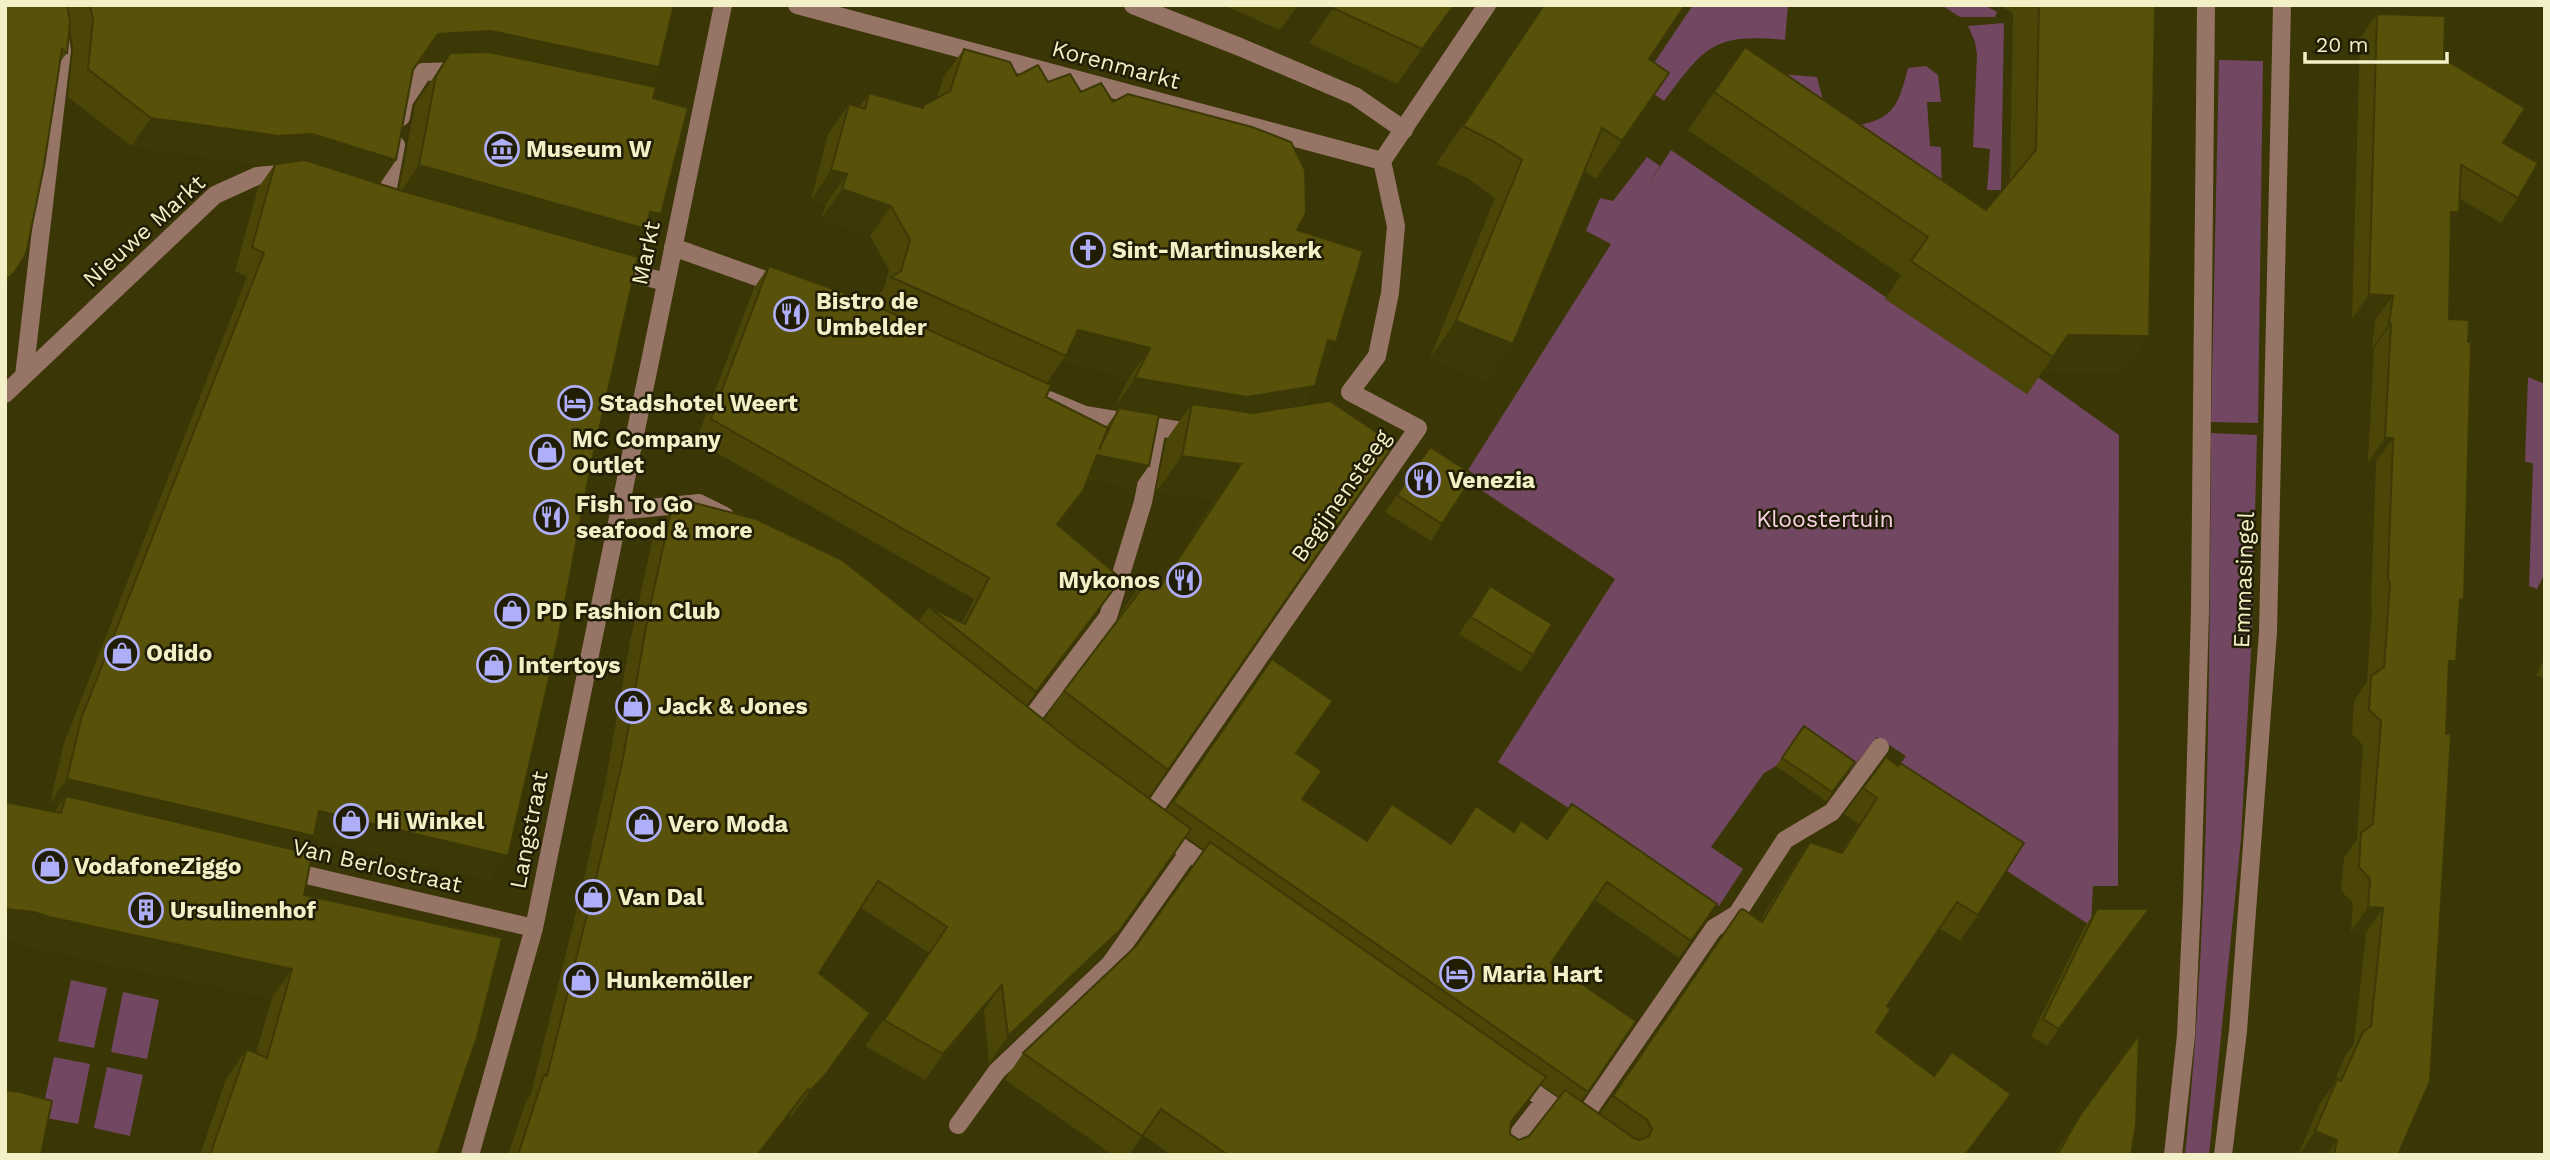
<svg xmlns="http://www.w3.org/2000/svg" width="2550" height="1160" font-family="'Work Sans',sans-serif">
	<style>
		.green { fill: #724761 }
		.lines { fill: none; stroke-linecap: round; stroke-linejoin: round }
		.minor { stroke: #967466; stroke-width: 18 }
		.wall { fill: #4b4608; fill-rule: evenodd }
		.shaded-wall { fill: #3d3906 }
		.building { fill: #575109; stroke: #3d3906; stroke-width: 2 }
		.labels { text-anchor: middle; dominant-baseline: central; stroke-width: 5; stroke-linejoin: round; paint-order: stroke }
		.street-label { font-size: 23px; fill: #f3f0c7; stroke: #201d03 }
		.poi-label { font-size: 23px; font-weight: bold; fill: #f3f0c7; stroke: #201d03; text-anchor: start }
		.park-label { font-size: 23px; fill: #f7d1e6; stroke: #201d03 }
	</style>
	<rect width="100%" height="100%" fill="#3a3605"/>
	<path class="green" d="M1693,5H1788L1785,40C1714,33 1705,46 1664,101L1640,84Z
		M1941,5H1984L1997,12L1995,17H1960Z
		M2004,23L2001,190H1987L1990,149L1973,147L1977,55L1975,42L1968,26Z
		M2219,60L2263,61L2258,423L2211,422Z
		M1926,66L1938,75L1941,102H1927L1930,146L1941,147L1942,214L1746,71L1817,77L1824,104L1858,125C1896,119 1899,101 1908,68Z
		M1671,150L2027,394L2038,377L2119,435L2118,886H2093L2091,926L1882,789L1906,756L1877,737L1850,771L1798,735L1776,766L1764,773L1711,847L1743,869L1719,906L1498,762L1615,579L1463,478L1611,244L1586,231L1600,198L1613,201L1647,157L1660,166L1647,187Z
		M2528,377L2545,384V573L2537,589L2529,586L2533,463L2525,462Z
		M2211,433L2257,435L2252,633L2241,839L2209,1155H2185C2210,916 2209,673 2211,433Z
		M71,980L107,988L94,1048L58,1041Z
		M123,992L159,1000L147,1059L111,1052Z
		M54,1057L90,1064L78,1124L41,1117Z
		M107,1067L143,1075L130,1136L94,1128Z"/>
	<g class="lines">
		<path class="minor" d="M797,5L1382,161
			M1133,5L1240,47L1355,96L1404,130
			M401,117L404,101L423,72L459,71
			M1382,161L1487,5
			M392,205L385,203L396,145
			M673,247L782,286
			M611,267L665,282
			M24,376L62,50L54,5
			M5,394L215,195L257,176L289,173
			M1049,400L1085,415L1194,433
			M618,511L699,503L725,516
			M1023,729L1108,617L1143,502L1157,428
			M1145,822L1418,428L1350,392L1377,356L1390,293L1396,226L1382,161
			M1160,832L1217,872
			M285,870L534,928
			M1516,1080L1571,1118
			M1579,1124L1714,928L1737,914L1785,840L1832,812L1880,747
			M958,1125L997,1071L1110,964L1189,852
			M470,1155L534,928L723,5
			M1502,1155L1545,1100
			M2173,1155L2186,1035L2192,902L2200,610L2206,5
			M2223,1155L2238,1031L2268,632L2282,5"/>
	</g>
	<path class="wall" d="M5,5H674L659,67L647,85L653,98L640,244L637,243L629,254L491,880L312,838L303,851L304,895L437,1155H200L226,1079L247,1049L256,1053L272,998L29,947L14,941L54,812L59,805L50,803L64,743L247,277L235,271L258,188L275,164L284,163L258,164L131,146L68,97L73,48L70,28L67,53L59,63L14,273L5,285ZM445,60L415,105L399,190L380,184L396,160L413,70L418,62Z
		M1223,5H1298L1280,30Z
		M1335,5H1454L1397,84L1309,43Z
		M1544,5H1685L1649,59L1622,141L1596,179L1585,171L1487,382L1430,358L1495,198L1467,178L1436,164Z
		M1999,5H2155L2149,336L2122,373L2042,372L2027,394L1885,299L1901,275L1688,130L1745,47L1986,210L2010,181L2013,13Z
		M2377,14L2444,59L2503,143L2518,198L2501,223L2460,199L2451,223L2449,319L2459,605L2449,671L2398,1155H2298L2320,1104L2332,1087L2345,1056L2354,1043L2366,933L2351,932L2353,903L2341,891L2344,858L2357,839L2363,745L2352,734L2354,701L2367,682L2372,608L2371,602L2376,462H2368L2374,348H2372L2375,320L2352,319L2360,38Z
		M964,49L1017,76L1048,82L1113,102L1297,230L1322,361L1315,386L1302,406L1394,444L1148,798L1166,811L1272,659L1296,753L1302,799L1367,840L1392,804L1450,844L1513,832L1521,820L1547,839L1717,904L1679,958L1595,900L1551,963L1588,1092L1581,1101L1600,1114L1740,910L1760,921L1792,869L1810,842L1841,852L1859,824L1844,814L1886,757L1978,915L1960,941L1939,928L1887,1006L1876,1032L1992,1120L1966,1155H1171L1143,1135L1129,1155H1113L1005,1080L1023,1053L1136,946L1204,850L1186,837L1101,957L989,1063L984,1011L925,1080L865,1046L929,953L861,908L819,973L870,1013L806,1101L791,1117L789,1115L759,1155H508L526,1101L531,1094L581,892L605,784L630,642L653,537L671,511L919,621L929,607L962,623L974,599L696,441L754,288L769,266L872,305L884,288L889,270L870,236L821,219L826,204L811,200L828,134L849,104L859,107L869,93L922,108L924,105L937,98L943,78ZM1062,361L1129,378L1114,408L1119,409L1106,427L1046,397L1047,383ZM1159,416L1181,419L1166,440L1156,492L1215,500L1159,587L1147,576L1121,612L1119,618L1064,691L1044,720L1026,706L1098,612L1058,525L1068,512L1088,478L1134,487ZM1541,1085L1559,1097L1529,1136L1519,1140L1510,1134L1511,1125Z
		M1430,447L1442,524L1431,541L1385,512Z
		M1490,586L1533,655L1521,672L1459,634Z
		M2545,657V679L2536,675Z
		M1804,726L1855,762L1826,801L1776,766Z
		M2097,909L2137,926L2047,1046L2031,1036L2085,926Z
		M2081,1114L2131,1155H2054Z"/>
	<path class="shaded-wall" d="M491,31L659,67L640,95L445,60L418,62L438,34Z
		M151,118L312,134L396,160L376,188L292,162L258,164L131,146Z
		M419,165L650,212L661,214L640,244L637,243L626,259L398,195Z
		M831,170L847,174L826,204L811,200Z
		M842,189L891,206L870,236L821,219Z
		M2451,212H2459L2442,236Z
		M2369,294L2393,296L2375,320L2352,319Z
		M1456,321L1513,344L1487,382L1430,358Z
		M2389,324H2391L2374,348H2372Z
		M1078,330L1150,348L1129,378L1062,361L1066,356Z
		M2068,335L2149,336L2122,373L2042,372Z
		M1328,340L1336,342L1315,372Z
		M1135,378L1315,386L1294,416L1188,420L1192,404L1181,419L1114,408Z
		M2385,438H2393L2376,462H2368Z
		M1097,455L1149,466L1134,487L1082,476Z
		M1182,456L1241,464L1215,500L1156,492Z
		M1083,491L1068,512L1042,545L1057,524Z
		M1113,590L1098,612L1021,713L1036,692Z
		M2449,661H2456L2439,686Z
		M67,779L319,811L508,856L491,880L312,838L297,861L66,796L59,805L50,803Z
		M1173,855L1101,957L989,1063L1008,1036Z
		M2368,907L2383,908L2366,933L2351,932Z
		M5,909L34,912L292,969L272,998L29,947L14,941H5Z
		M2149,909L2137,926L2047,1046L2059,1029Z
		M1002,985L984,1011L925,1080L943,1054Z
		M870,1013L806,1101L791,1117L810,1091Z
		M1546,1077L1528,1103L1493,1149L1511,1122Z
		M808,1089L789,1115L759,1155H757Z
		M2011,1094L1992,1120L1966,1155H1965Z
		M2315,1131L2337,1140L2327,1155H2299Z"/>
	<path class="building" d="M5,5H67L70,22L67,53L62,49L44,166L26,254L14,273L5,281Z
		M90,5H674L659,67L491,31L438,34L413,70L396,160L312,134L278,136L151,118L88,69L93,20Z
		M1335,5H1454L1422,49L1333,8Z
		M1544,5H1685L1649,59L1669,73L1622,141L1602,128L1513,344L1456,321L1522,160L1493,141L1463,126Z
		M2039,5H2155L2149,336L2068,335L2053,357L1911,261L1928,237L1714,92L1745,47L1986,210L2036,150Z
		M2377,14L2445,16L2444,59L2525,108L2503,143L2538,163L2518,198L2461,165L2459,212H2451L2449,319L2469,320L2468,342H2471L2464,599L2460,600L2456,661H2449L2446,734H2451L2448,786L2430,1081L2398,1155H2334L2337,1140L2315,1131L2337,1079L2341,1081L2363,1032L2371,1026L2383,908L2368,907L2370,879L2359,867L2361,833L2373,824L2381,721L2369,710L2371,676L2384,667L2390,584L2388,577L2393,438H2385L2391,324H2389L2393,296L2369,294Z
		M964,49L1010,62L1017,76L1038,65L1048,82L1070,74L1081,92L1101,83L1113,102L1128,94L1252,127L1291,142L1305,170L1306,213L1297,230L1363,251L1336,342L1328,340L1315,386L1247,397L1135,378L1150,348L1078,330L1066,356L891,277L901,271L910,240L891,206L842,189L847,174L831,170L849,104L865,109L869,93L923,108L924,105L950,91Z
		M489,52L656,87L653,98L688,108L661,214L650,212L646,229L419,165L436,76L450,53Z
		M305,160L399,190L638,257L590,470L557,644L508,856L319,811L314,836L67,779L81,719L264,253L252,247L275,164Z
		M769,266L856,297L1051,385L1046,397L1108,428L1099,450L1119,408L1159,415L1149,466L1097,455L1083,491L1057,524L1117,575L1113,590L1036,692L929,607L965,624L989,578L711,419Z
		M1330,401L1394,444L1168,770L1064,691L1142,588L1147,576L1160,587L1241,464L1182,456L1192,404L1253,413Z
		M1430,447L1474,475L1442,524L1397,495Z
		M687,501L756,519L842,560L1077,746L1191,829L1120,930L1008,1036L1002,985L943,1054L884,1020L947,927L878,881L819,973L870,1013L825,1075L810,1091L808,1089L757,1155H518L544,1075L547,1076L599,866L623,758L648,616L671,511Z
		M1490,586L1552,624L1533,655L1471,617Z
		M1272,659L1333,701L1296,753L1322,771L1302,799L1367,841L1392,804L1451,844L1476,806L1514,832L1521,820L1547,839L1572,804L1717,904L1691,941L1607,882L1551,963L1636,1021L1588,1092L1173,802Z
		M1804,726L1855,762L1832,792L1782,758Z
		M1886,757L1898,766L1900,763L2024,843L1978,915L1957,902L1887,1006L1891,1009L1876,1032L1934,1076L1952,1052L2011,1094L1965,1155H1228L1161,1109L1142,1136L1023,1053L1136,946L1210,842L1546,1077L1511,1122L1510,1134L1519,1140L1529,1136L1565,1090L1634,1138L1640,1140L1649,1136L1652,1129L1647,1120L1613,1096L1740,910L1743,909L1762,922L1810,842L1842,853L1877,798L1863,788Z
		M66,796L312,854L304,895L502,938L477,1037L437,1155H210L247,1049L267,1058L292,969L49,917L34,912L5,909V802L61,813Z
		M2097,909H2149L2059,1029L2043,1019Z
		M2139,1035L2136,1124L2131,1155H2055L2060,1150L2081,1114Z
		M5,1090L20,1092L52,1101L41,1155H5Z"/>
	<defs>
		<g id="museum-ring" transform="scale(1.75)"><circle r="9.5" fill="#201d03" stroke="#afaefa" stroke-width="1.5"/><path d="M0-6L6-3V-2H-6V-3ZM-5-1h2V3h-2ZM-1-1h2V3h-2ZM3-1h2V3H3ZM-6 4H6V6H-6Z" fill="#afaefa"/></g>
		<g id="church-ring" transform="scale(1.75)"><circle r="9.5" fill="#201d03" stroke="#afaefa" stroke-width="1.5"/><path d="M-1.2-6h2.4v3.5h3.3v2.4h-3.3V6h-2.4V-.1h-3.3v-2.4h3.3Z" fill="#afaefa"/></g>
		<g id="restaurant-ring" transform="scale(1.75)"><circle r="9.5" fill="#201d03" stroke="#afaefa" stroke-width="1.5"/><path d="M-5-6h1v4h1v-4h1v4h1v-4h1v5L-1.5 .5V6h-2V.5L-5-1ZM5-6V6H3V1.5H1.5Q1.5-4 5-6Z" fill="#afaefa"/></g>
		<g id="hotel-ring" transform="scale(1.75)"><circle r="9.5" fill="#201d03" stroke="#afaefa" stroke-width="1.5"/><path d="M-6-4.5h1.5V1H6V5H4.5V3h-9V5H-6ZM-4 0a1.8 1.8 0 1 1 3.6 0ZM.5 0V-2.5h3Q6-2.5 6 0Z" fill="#afaefa"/></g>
		<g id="shop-ring" transform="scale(1.75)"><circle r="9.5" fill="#201d03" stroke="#afaefa" stroke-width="1.5"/><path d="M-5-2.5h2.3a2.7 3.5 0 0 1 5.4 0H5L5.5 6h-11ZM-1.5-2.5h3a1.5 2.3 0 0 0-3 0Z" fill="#afaefa"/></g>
		<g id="building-ring" transform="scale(1.75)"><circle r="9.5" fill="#201d03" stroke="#afaefa" stroke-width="1.5"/><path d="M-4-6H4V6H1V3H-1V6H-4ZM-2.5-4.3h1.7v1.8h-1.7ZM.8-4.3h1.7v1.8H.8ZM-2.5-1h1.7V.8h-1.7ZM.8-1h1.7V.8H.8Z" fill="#afaefa"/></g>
	</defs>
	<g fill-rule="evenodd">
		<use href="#museum-ring" x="502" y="149"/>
		<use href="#church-ring" x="1088" y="250"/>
		<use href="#restaurant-ring" x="791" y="314"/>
		<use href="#hotel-ring" x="575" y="403"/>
		<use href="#shop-ring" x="547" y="452"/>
		<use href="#restaurant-ring" x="1423" y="480"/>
		<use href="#restaurant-ring" x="551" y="517"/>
		<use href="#restaurant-ring" x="1184" y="580"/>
		<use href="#shop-ring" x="512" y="611"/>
		<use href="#shop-ring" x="122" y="653"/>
		<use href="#shop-ring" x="494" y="665"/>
		<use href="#shop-ring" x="633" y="706"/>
		<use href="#shop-ring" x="351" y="821"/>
		<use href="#shop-ring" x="644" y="824"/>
		<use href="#shop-ring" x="50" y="866"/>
		<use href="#shop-ring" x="593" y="897"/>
		<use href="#building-ring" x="146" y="910"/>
		<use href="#hotel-ring" x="1457" y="974"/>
		<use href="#shop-ring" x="581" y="980"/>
	</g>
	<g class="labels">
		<g class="street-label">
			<text transform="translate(1116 65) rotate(15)">Korenmarkt</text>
			<text transform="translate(144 231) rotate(-42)">Nieuwe Markt</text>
			<text transform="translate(646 253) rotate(-78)">Markt</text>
			<text transform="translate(1341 496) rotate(-55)">Begijnensteeg</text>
			<text transform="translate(2244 580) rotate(-88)">Emmasingel</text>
			<text transform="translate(529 830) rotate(-79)">Langstraat</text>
			<text transform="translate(377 866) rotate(13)">Van Berlostraat</text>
		</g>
		<g class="poi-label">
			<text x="526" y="149">Museum W</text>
			<text x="1112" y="250">Sint-Martinuskerk</text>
			<text x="816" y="301">Bistro de<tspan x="816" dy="26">Umbelder</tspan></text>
			<text x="600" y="403">Stadshotel Weert</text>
			<text x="572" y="439">MC Company<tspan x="572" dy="26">Outlet</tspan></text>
			<text x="1448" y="480">Venezia</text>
			<text x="576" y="504">Fish To Go<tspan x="576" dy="26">seafood &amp; more</tspan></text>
			<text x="1160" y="580" text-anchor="end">Mykonos</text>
			<text x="536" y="611">PD Fashion Club</text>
			<text x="146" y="653">Odido</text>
			<text x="518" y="665">Intertoys</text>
			<text x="658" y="706">Jack &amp; Jones</text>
			<text x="376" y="821">Hi Winkel</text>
			<text x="668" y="824">Vero Moda</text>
			<text x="74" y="866">VodafoneZiggo</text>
			<text x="618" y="897">Van Dal</text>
			<text x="170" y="910">Ursulinenhof</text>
			<text x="1482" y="974">Maria Hart</text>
			<text x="606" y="980">Hunkemöller</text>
		</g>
		<g class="park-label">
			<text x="1825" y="519">Kloostertuin</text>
		</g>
	</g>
	<rect width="2550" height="1160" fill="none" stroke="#f3f0c7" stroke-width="14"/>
	<path d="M2305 52v10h142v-10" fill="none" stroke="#f3f0c7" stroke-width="3.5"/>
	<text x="2316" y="52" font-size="21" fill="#f3f0c7" stroke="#201d03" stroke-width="5" paint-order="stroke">20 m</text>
</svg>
